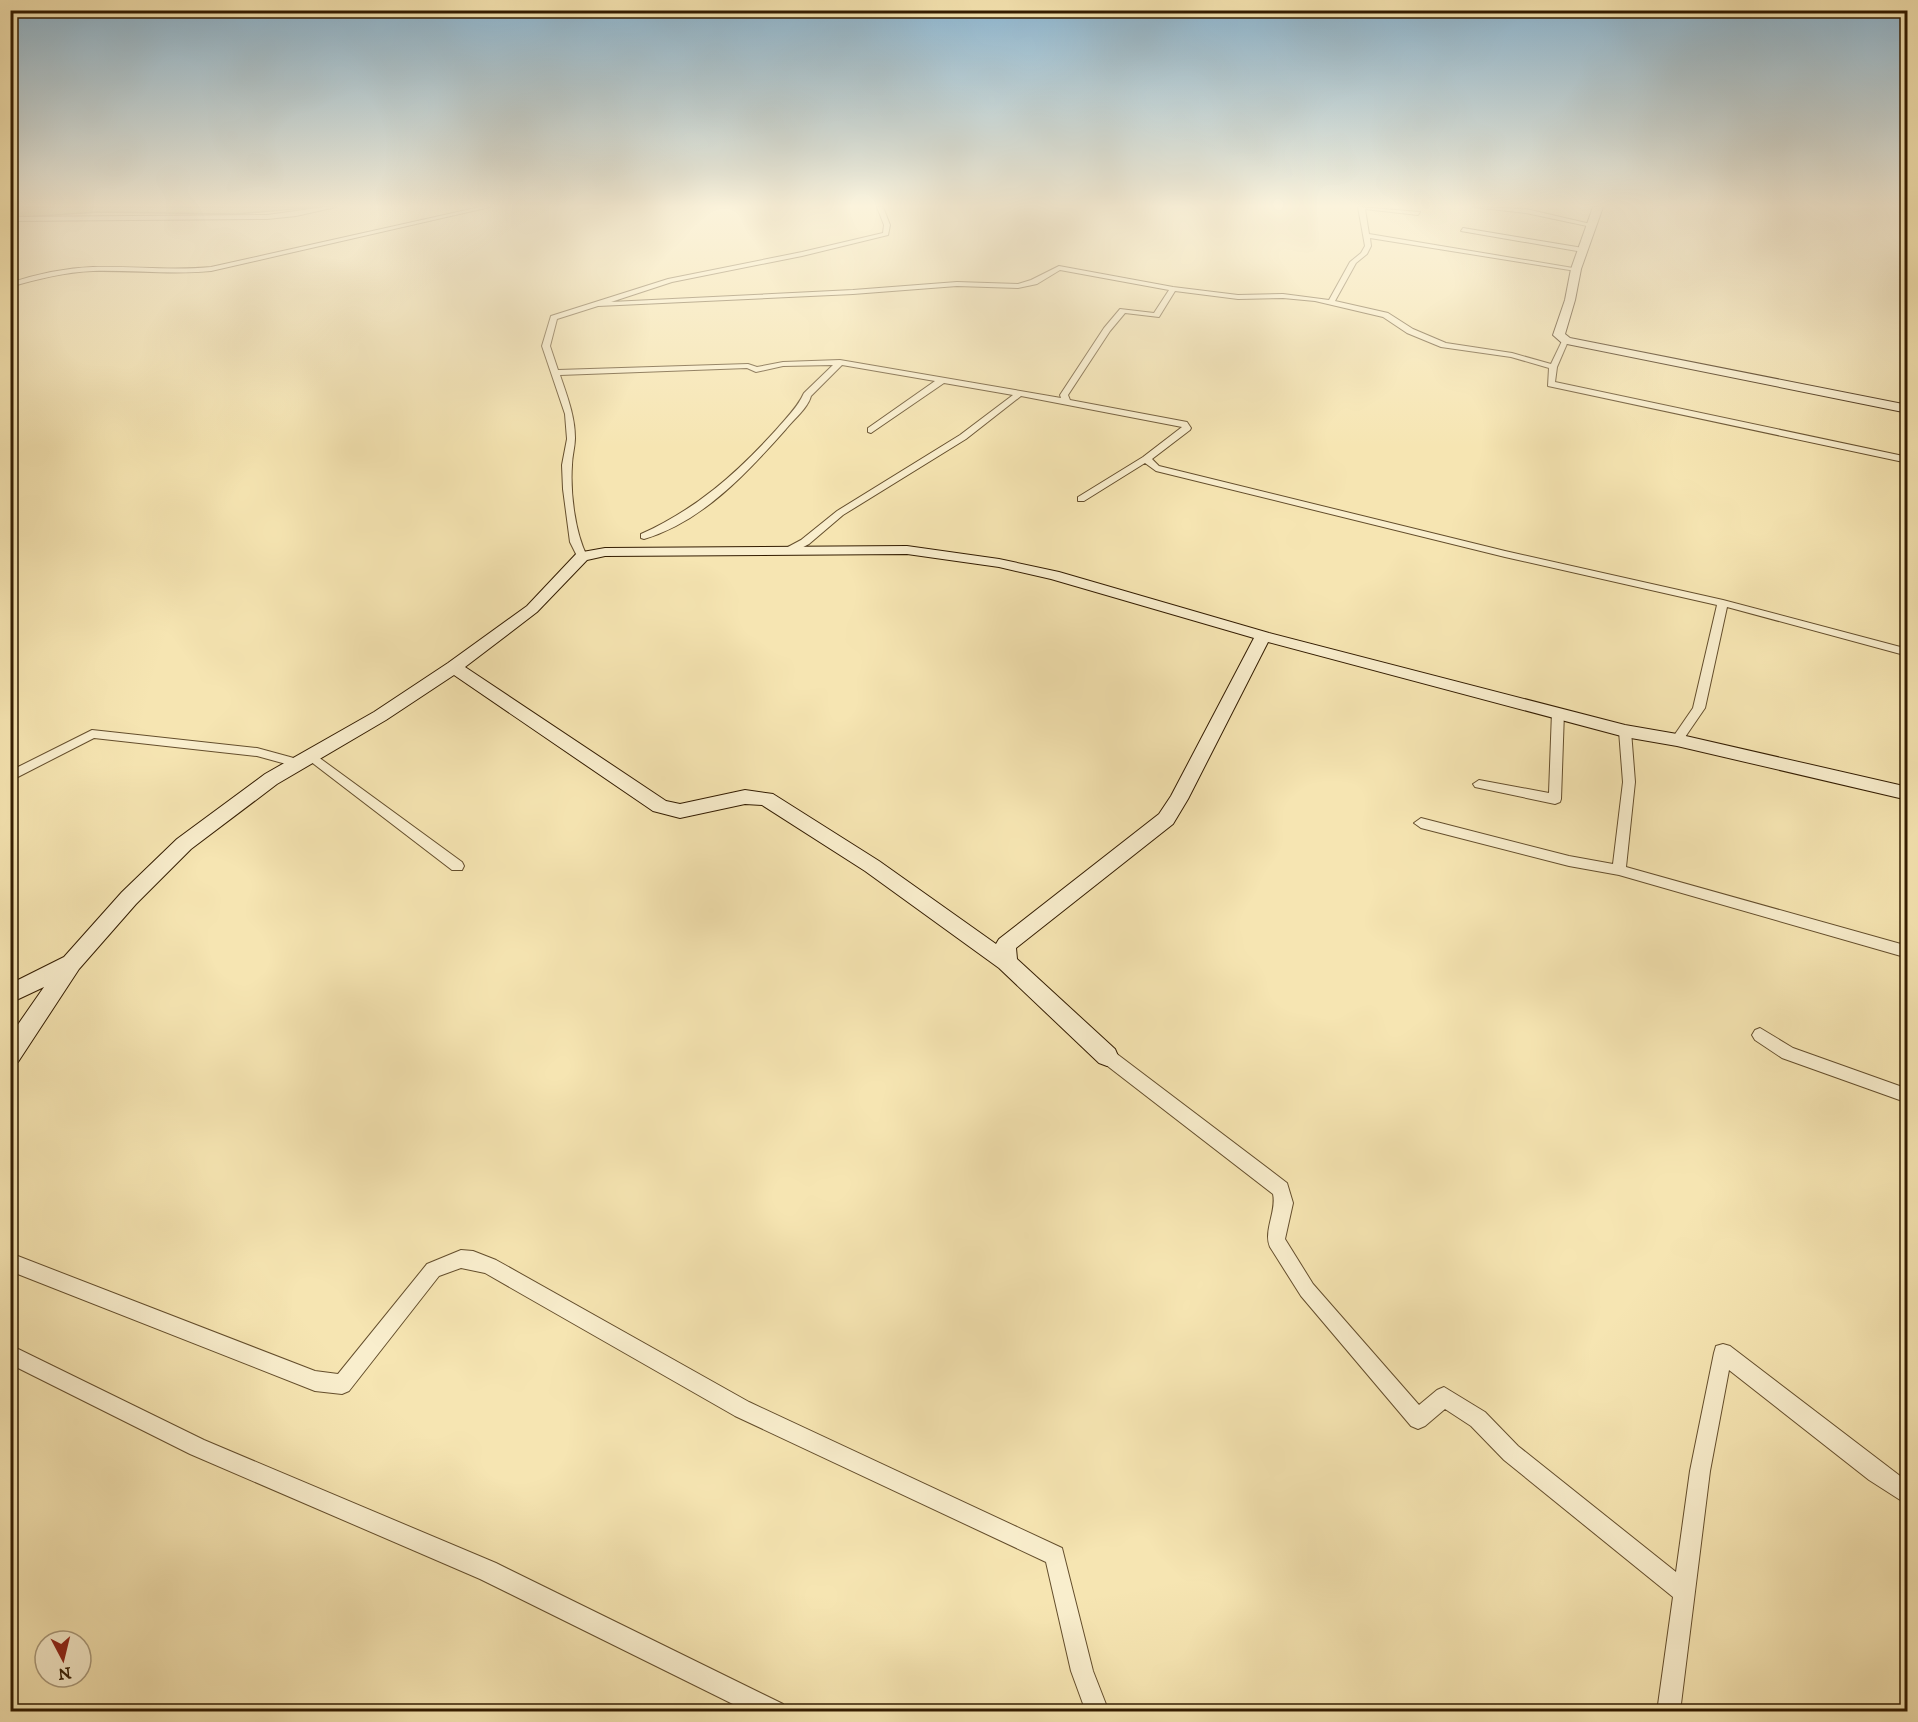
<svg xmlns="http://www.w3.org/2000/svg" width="1918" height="1722" font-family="'IM FELL DW Pica',serif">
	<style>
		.green { fill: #c2c388; stroke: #7a7044; stroke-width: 1.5 }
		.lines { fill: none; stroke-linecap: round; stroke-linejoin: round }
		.street-casing { stroke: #644e2c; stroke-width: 2 }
		.secondary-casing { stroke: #331c00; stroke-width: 2 }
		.street { fill: #f9eecd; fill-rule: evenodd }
		.secondary { fill: #f9eecd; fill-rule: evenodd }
	</style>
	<rect width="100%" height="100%" fill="#f6e5b2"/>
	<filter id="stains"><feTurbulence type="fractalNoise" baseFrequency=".00333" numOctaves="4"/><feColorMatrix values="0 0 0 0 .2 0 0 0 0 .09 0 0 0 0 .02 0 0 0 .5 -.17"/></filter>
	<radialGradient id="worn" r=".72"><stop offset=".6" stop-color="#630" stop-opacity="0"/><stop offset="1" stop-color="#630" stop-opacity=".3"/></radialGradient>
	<path class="green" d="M11,207H318L236,214L98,212L11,218Z"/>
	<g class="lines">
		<g class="street-casing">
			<path id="street" d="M325,207H336L296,216L267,219L10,221V217L267,215Z
				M480,207H490L211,271C172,275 133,270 93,271C65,272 38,279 10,287V283C37,274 65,268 93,267C133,266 172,271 211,267Z
				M877,207H883L890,225L888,235L802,256L672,282L611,302L853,290L957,282L1018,284L1031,280L1059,266L1173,287L1238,295L1283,294L1329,300L1350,262L1361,253L1365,246L1358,207L1420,212L1418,215L1365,209L1369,234L1579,269L1576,271L1370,238L1371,246L1367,254L1356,263L1335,301L1388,313L1413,329L1446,343L1512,353L1551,364L1563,339H1569L1557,367L1555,382L1908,457V463L1548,386L1549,368L1511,357L1441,347L1407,333L1383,317L1315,301L1283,298L1238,299L1175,291L1159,317L1125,313L1110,331L1068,395L1070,400L1187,422L1191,428L1190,430L1152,459L1159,466L1505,551L1723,600L1908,649V656L1727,607L1705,708L1681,743H1673L1671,740L1693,708L1717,605L1505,557L1156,471L1145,463L1084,501H1078V497L1143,457L1182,427L1021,396L966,439L843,515L809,544L794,552H786V548L801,540L837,511L960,435L1013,395L944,383L871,433L868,432V428L935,381L842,365L811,396C808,408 794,419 786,429C747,473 702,522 644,539L641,538V534C695,510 736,474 776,430C786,418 798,407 804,393L833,365L783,366L756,372L747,368L560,375C567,396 575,416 575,438C575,447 572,456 572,465C570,492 575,533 587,556L586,558H578L570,542L563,489L562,465L567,439L565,414L542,346L551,316L668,279L802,252L883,233L884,225ZM1060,270L1169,290L1154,313L1120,309L1104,328L1060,395L1061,398L840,360L783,362L757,367L748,364L558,370L550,346L557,319L598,306L853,294L957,286L1018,288L1037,284Z
				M1473,207L1526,209L1595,225L1592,227L1526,213Z
				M1463,228L1583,248L1586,250L1583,252L1461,231Z
				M1558,708L1564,712L1561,799L1560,802L1555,804L1475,787L1473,784L1479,780L1549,793L1552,712Z
				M1625,727L1631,731L1635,782L1626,867L1908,946V958L1619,875L1569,866L1421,828L1414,823L1421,818L1569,856L1613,864L1623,782L1619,731Z
				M92,730L257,748L301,760L303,763L297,767L257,756L94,738L10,781V771Z
				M310,751L462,862L464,866L462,870H452L306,758L304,755L306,752Z
				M1760,1028L1793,1048L1908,1089V1103L1782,1058L1755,1040L1752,1035L1755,1030Z
				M1107,1049L1113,1051L1287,1183L1293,1203L1285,1239L1313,1284L1419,1405L1437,1390L1444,1387L1485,1412L1518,1446L1676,1572L1690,1471L1714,1353L1716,1346L1723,1344L1730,1346L1908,1482V1505L1869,1480L1729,1370L1710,1471L1680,1712H1657L1673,1597L1504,1460L1471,1426L1445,1409L1425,1426L1418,1429L1411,1426L1301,1296L1270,1247C1263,1231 1277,1211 1273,1194L1101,1061L1099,1056L1101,1051Z
				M461,1250L473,1251L496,1260L749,1402L1062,1548L1093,1671L1109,1712H1086L1071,1671L1046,1562L735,1416L485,1273L461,1268L439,1276L349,1391L342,1394L315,1391L10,1271V1253L315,1371L338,1374L427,1264Z
				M10,1345L204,1440L496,1563L783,1704L786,1712H749L480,1579L190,1454L10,1364Z"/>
		</g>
		<g class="secondary-casing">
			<path id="secondary" d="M1593,207H1603L1581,269L1575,300L1565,334L1570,338L1908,405V413L1562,343L1553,335L1565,300L1571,269Z
				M907,546L999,559L1059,572L1269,633L1625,725L1677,734L1908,787V800L1677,746L1625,737L1268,642L1188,799L1173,824L1016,948L1017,959L1115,1049L1118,1056L1115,1063L1107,1066L1099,1063L999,968L865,871L762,805L745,804L680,818L653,811L454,675L386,720L277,784L191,849L136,904L79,969L18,1062L10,1065V1036L44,987L10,1003V984L64,957L122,892L177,839L265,774L374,712L448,663L527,606L577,553L605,548ZM907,554L999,567L1051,579L1254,638L1171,796L1159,814L999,939L996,944L879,861L773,794L745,790L680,804L666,801L465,667L537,612L587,560L605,556Z"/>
		</g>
		<use href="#street" class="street"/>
		<use href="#secondary" class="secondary"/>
	</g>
	<linearGradient id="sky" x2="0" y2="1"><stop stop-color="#8bb7d4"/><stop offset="0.46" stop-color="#fbf3dc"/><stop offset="1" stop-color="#fbf3dc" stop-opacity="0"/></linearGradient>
	<rect width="1918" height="448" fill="url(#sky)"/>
	<rect width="1918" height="1722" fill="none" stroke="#f6e5b2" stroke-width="36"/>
	<rect x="12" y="12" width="1894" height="1698" fill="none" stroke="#331c00" stroke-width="3"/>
	<rect x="18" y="18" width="1882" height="1686" fill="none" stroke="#331c00" stroke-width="1.5"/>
	<g transform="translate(63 1659) rotate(173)"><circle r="28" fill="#f9eecd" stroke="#aa9a7b" stroke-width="1.5"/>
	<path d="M0-4.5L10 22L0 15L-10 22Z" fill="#8f2418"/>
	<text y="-9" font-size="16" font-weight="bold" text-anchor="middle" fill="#331c00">N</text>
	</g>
	<rect width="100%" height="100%" filter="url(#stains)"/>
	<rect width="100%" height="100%" fill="url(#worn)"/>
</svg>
